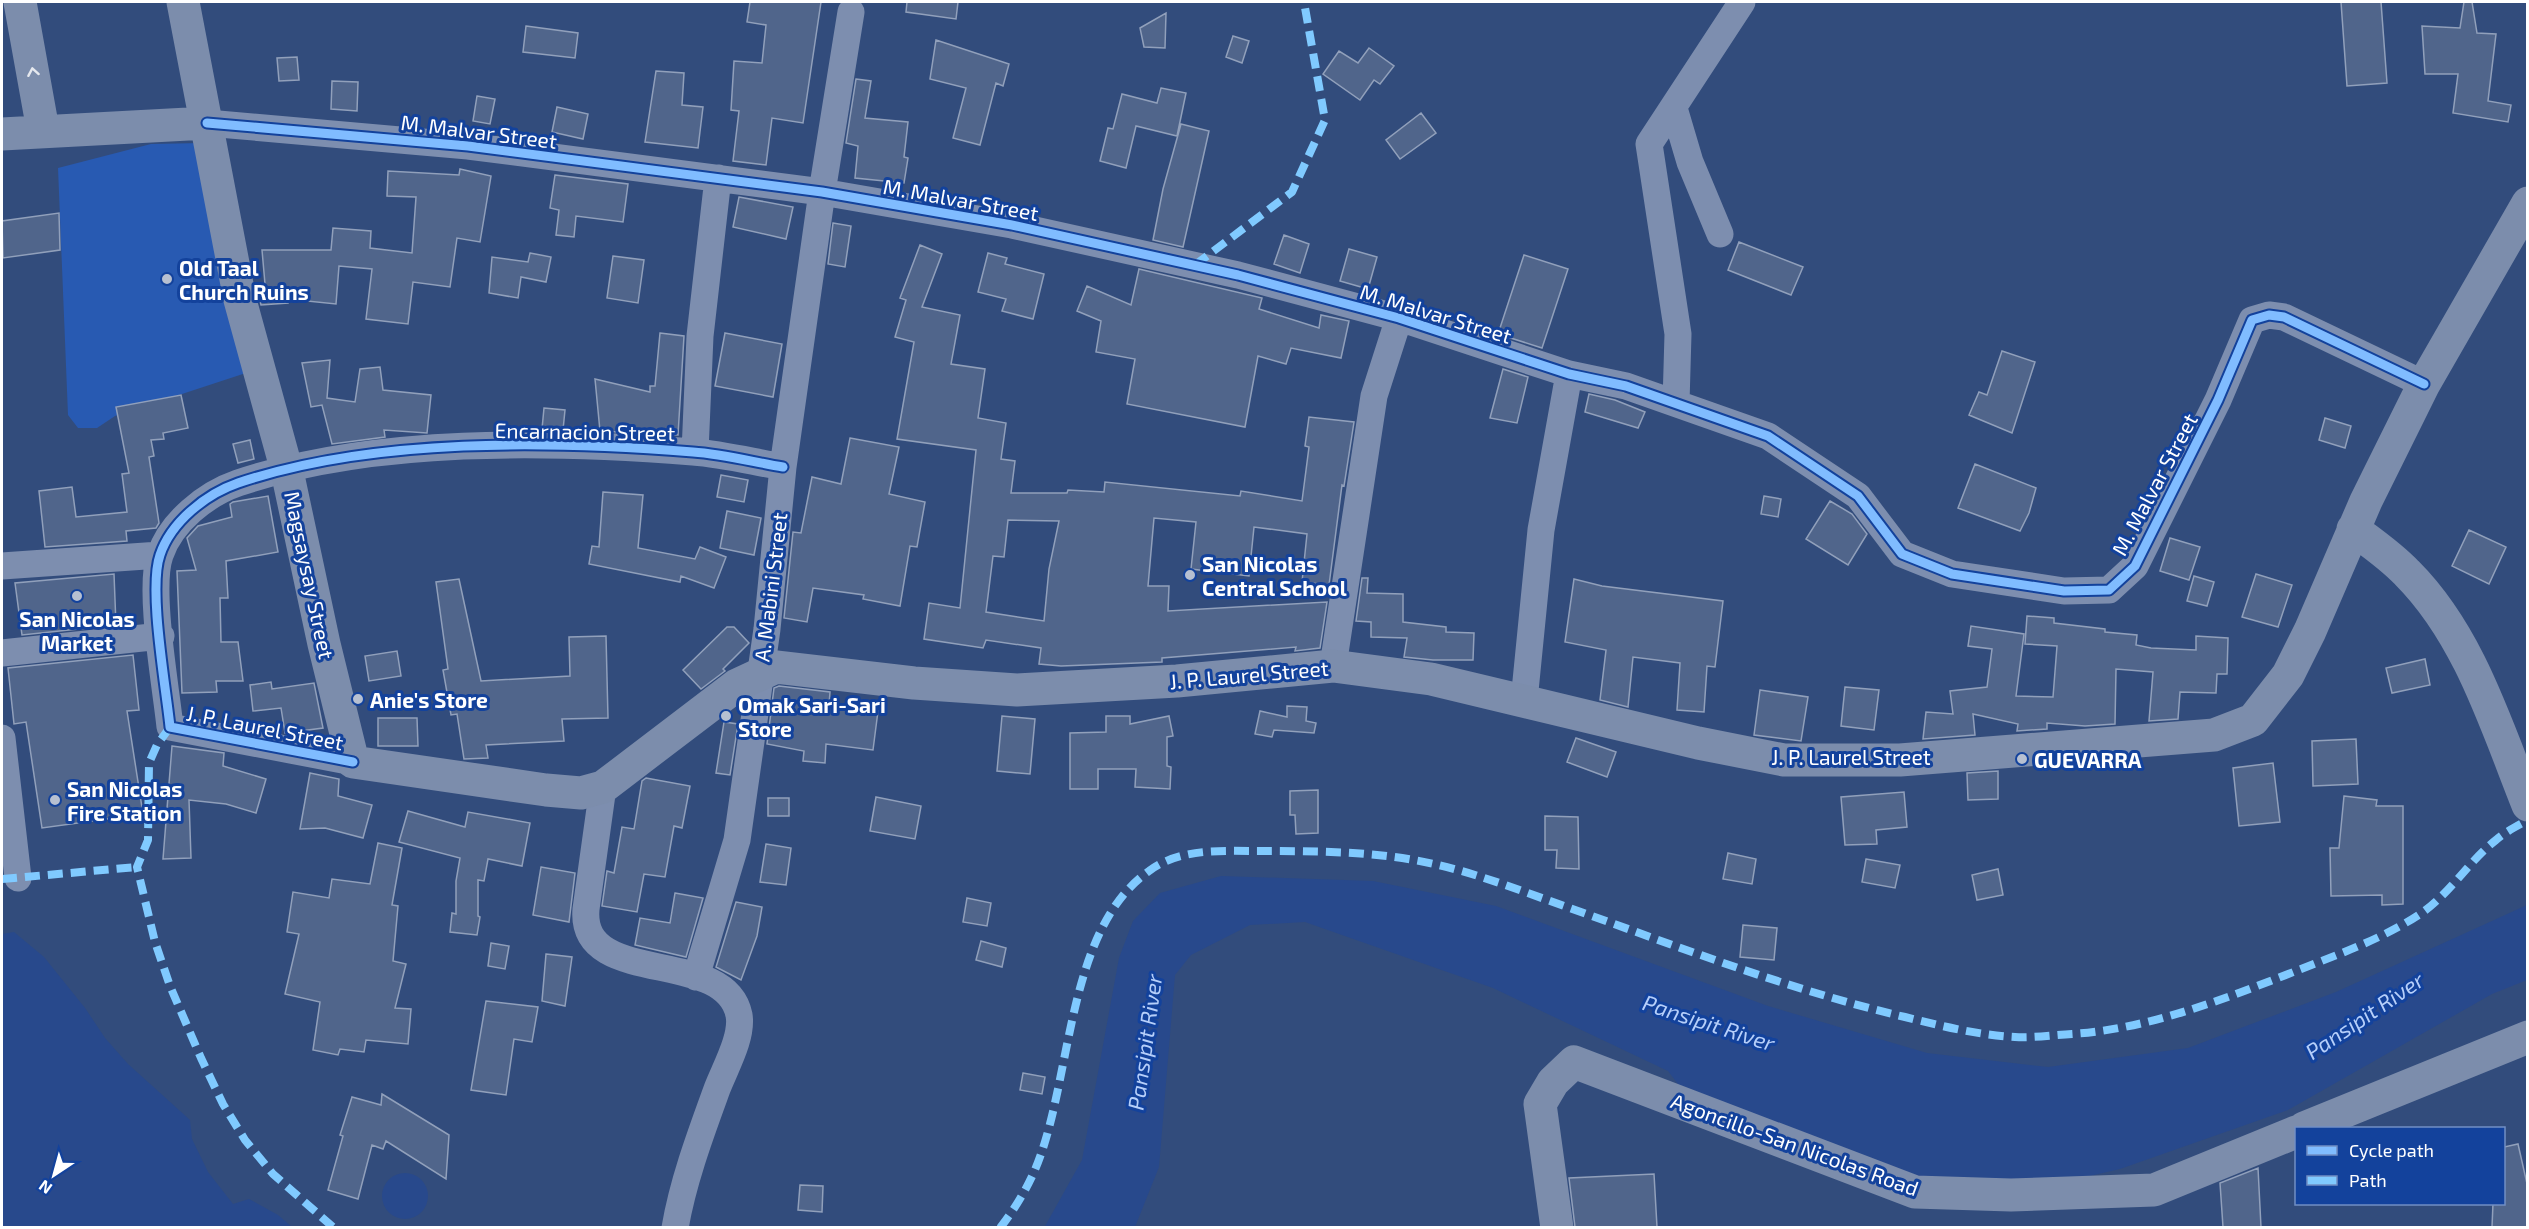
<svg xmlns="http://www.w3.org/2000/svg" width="2529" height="1229" font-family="'Exo 2',sans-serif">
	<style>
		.green { fill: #285ab2 }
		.water { fill: #28498c }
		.building { fill: #50658b; stroke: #91a0bb; stroke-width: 1.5; fill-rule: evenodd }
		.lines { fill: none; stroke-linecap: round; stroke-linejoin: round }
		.minor { stroke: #7d8eaf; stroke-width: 27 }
		.major { stroke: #7c8dac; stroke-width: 33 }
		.quiet { stroke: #80caff; stroke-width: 8; stroke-dasharray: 15 8; stroke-linecap: butt }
		.cycleway-casing { stroke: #13429c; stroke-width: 13 }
		.cycleway { stroke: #80bcff; stroke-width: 9 }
		.oneway { stroke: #e5e8ee }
		.poi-dot { fill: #b7c0d1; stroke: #13429c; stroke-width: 2 }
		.labels { text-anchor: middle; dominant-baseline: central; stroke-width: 6; stroke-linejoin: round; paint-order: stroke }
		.street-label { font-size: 21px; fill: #fff; stroke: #13429c }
		.poi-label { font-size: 21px; font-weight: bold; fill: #fff; stroke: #13429c; text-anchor: start }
		.water-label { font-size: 22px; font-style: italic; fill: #b6cffa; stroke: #13429c }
	</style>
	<rect width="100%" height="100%" fill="#324c7c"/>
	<path class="green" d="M204,143L252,371L115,416L97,428H78L68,415L58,168L151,144Z"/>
	<path class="water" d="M1221,876L1373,881L1496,906L1768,1006L1927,1053L2048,1067L2188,1048L2336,992L2527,905V980L2492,994L2288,1110L2120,1169L1989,1199L1890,1189L1691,1101L1668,1071L1493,988L1305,922L1250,925L1191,955L1175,975L1159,1167L1135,1227L1044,1228L1082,1160L1119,958L1133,921L1160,893Z
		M14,932L44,957L85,1008L105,1038L128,1064L190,1120L192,1139L208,1172L233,1204L249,1199L278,1215L292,1227H2V934Z
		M382 1196a23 23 0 1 1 46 0a23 23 0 1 1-46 0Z"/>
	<path class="building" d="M750,2H821L803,123L772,118L766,165L733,161L739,111L731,110L734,61L762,63L766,25L747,22Z
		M907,2H958L956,19L906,12Z
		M2341,2H2381L2387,83L2347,86Z
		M2464,2H2472L2477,33L2496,34L2488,101L2511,105L2508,122L2453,113L2458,74H2425L2422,26L2460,28Z
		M1166,13L1165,48L1144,47L1140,28Z
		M526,26L578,33L575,58L523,52Z
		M1233,36L1249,41L1242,63L1226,57Z
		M936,40L1009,64L1003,86L996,83L980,145L953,138L966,88L930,79Z
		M1369,48L1394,66L1380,84L1374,80L1360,100L1323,74L1339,51L1358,63Z
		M297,57L299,80L279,81L277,58Z
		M656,71L684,73L682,105L703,107L698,148L645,142Z
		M856,79L871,81L865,118L908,122L904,157L908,158L904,183L855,178L858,146L846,143Z
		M332,81L358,82L357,111L331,109Z
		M1161,88L1186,93L1177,136L1136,126L1126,168L1100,161L1108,128L1113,129L1122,94L1157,103Z
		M477,96L495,99L490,124L473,121Z
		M557,107L588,114L583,139L552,132Z
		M1421,113L1436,133L1400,159L1386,140Z
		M1181,124L1209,131L1183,247L1153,240L1163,189Z
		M460,169L491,176L480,242L457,238L450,287L413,282L408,324L366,319L372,269L339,266L336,304L288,299V303L261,305L256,285L265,284L262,250H331L333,228L371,231L370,248L412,253L416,197L387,196L388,171L459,175Z
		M555,175L628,184L623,222L576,216L574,237L556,235L559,210L550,208Z
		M739,197L793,207L786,239L733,227Z
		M59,213L60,250L3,258L2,221Z
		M833,223L851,226L845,267L828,264Z
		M1284,235L1309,244L1300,273L1274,264Z
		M1739,242L1803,267L1791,295L1728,270Z
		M920,245L942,254L922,307L960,315L951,364L985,369L978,418L1006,423L1001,459L1015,461L1011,493H1067L1068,490L1104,492L1105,482L1240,496L1241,491L1302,501L1309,447L1305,446L1309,417L1354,422L1344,486L1342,485L1329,585L1302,582L1307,534L1254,527L1249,576L1191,569L1196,522L1154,518L1148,586H1169L1168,611L1327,602L1320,648L1295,651L1296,647L1162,658V662L1061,666L1039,664L1041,648L986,640L983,648L924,639L929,603L960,608L976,450L897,439L914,342L895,337L906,300L900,298ZM1008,520L1059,521L1049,569L1044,621L986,612L993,556L1004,557Z
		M1349,249L1377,257L1368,289L1340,281Z
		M530,253L551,257L546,282L521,277L518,298L489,293L492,257L528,262Z
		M988,253L1007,258L1005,264L1044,274L1033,319L1002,311L1006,299L978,292Z
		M1524,255L1568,269L1542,348L1498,334Z
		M613,256L644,260L638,303L607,298Z
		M1139,269L1262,298L1259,309L1319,328L1321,315L1349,321L1341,358L1291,348L1286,364L1258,356L1245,427L1127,404L1135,359L1096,352L1101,321L1077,311L1087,286L1131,305Z
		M660,333L684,336L678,435L600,431L595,379L650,392V386H655Z
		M725,333L782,344L773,397L715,386Z
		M2002,351L2035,362L2012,433L1969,415L1979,392L1987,395Z
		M330,360L327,398L355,402L360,369L380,367L383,390L431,395L427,433L384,430L385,437L332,444L322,405L311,407L302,363Z
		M1503,369L1528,377L1517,423L1490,418Z
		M1589,394L1615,400L1645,412L1638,428L1585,412Z
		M181,395L188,428L163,433L164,439L151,440L154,456L149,457L159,523L156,528L126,531L127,541L45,547L39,491L72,487L76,517L127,512L122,474L129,473L116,407Z
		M544,408L565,410L563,430L542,429Z
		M2325,418L2351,426L2345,448L2319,440Z
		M850,438L899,447L889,494L925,502L917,547L910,546L900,606L863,599L864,595L813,588L807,622L784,618L793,532L801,533L812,477L841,484Z
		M250,440L254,459L238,463L233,444Z
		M1975,464L2036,488L2029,513L2020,531L1958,508Z
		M721,475L748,480L744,502L717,497Z
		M603,492L643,495L638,548L695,559L700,547L726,557L714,588L681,576L680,582L589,564L592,546L599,547Z
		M268,496L278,552L226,561L228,598H220L221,642H238L243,681H216L217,692L182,693L177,571L196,570L187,538L198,526L232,517L230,504L233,502Z
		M1764,496L1781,499L1778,517L1761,514Z
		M1830,501L1852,514L1867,534L1848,565L1806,539Z
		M727,511L761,518L754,555L720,548Z
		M2469,530L2506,547L2489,584L2452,566Z
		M2170,538L2200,547L2189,580L2160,571Z
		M114,574L116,625L22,635L15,583Z
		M2256,574L2292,585L2278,627L2242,617Z
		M2194,576L2214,582L2207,606L2187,601Z
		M1362,578H1368L1367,593L1403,594V622L1446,627V632L1474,633L1473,660H1433L1404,657L1407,638L1371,637V622L1356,621Z
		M459,579L481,681L570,676L569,637L606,636L608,718L562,719L564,741L486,745L488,758L464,759L457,714L451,715L443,670L448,669L436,582Z
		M1574,579L1602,586L1723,601L1715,667L1707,666L1704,712L1677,710L1680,663L1633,657L1628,707L1600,700L1606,650L1565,642Z
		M2027,616L2054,618V623L2105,629V632L2137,635L2136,645L2151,648L2196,650V636L2228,638L2227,674H2217L2216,693L2180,692L2178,719L2149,721L2153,672L2116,669L2115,724L2085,726L2047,723V729L2017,731L2018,724L1973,714L1975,735L1923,739L1926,712L1953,714L1950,691L1987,687L1992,649L1968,646L1971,626L2024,634L2016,696L2053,697L2057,646L2025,644Z
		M727,627H734L749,643L723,669L725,671L701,689L683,670Z
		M397,651L401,676L369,681L365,656Z
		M133,655L139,710L127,711L143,814L42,828L26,722L14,724L8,668Z
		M2425,659L2430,685L2392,693L2386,668Z
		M271,682L272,689L314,683L323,728L285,733L281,708L253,711L250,685Z
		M779,686L830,692L829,705L878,711L873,750L826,744L825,763L803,761L804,751L767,744L774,688Z
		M1845,687L1879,690L1874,730L1841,726Z
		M1760,690L1808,697L1801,741L1754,735Z
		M1287,706L1307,707L1306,721L1316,723L1314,733L1274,730L1272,737L1255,734L1260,711L1287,717Z
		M1002,716L1035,719L1030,774L997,771Z
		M1106,716H1130V724L1169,716L1173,736L1167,737V766L1171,767L1170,789L1135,787L1136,769H1098V789H1070V733L1106,732Z
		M378,718H417L418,746H378Z
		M724,722L738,724L730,775L716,773Z
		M1576,738L1616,752L1607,777L1567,762Z
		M2356,739L2358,784L2313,786L2312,741Z
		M172,746L224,753L223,766L266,779L256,813L226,804L189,800L191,858L163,859Z
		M2273,763L2280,822L2239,826L2233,768Z
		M1998,771V799L1968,800L1967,773Z
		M310,773L339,779L338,796L372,805L363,838L325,828L300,829Z
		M646,778L690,786L682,828L674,826L665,877L644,874L637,912L602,906L607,871L614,873L622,827L634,829L642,781Z
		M1318,790V833L1296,834L1295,815H1290V791Z
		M1904,792L1907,827L1876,830L1877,844L1845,845L1841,797Z
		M2344,796L2377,800L2376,806H2403V904L2382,905V895L2331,896L2330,848H2339Z
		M876,797L921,806L915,839L870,831Z
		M768,798H789V816H768Z
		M408,811L465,827L468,812L530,823L522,866L488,859L484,881L478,880V916L480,917L477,935L450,932L452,913L456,914V881L460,858L399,842Z
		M1545,816L1578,817L1579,869L1556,868L1557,850H1545Z
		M378,843L402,848L392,905L398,906L393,961L406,964L395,1008L411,1009L408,1044L366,1040L364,1052L340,1049L338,1055L313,1050L320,1002L285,994L299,934L287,932L293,892L329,898L332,879L370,884Z
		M766,844L791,848L786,885L760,882Z
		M1728,853L1756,859L1752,884L1723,879Z
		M1866,859L1900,865L1895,888L1862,882Z
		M541,867L575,873L569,922L533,915Z
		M1998,869L2003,895L1977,900L1972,875Z
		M675,893L703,898L686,957L635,945L640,918L670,923Z
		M967,898L991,903L987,926L963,922Z
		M736,902L762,907L757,936L741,980L716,967Z
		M1743,925L1777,928L1774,960L1740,957Z
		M981,941L1006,948L1002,967L976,960Z
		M491,943L509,946L505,969L488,966Z
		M546,954L572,957L565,1006L542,1001Z
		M486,1001L538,1007L532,1042L514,1039L506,1095L471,1090Z
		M1023,1073L1045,1077L1042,1094L1020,1090Z
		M382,1094L449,1135L446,1179L386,1141L383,1149L372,1145L358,1199L328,1190L343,1136L340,1135L352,1097L381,1105Z
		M2518,1144L2528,1188V1227H2492L2493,1203H2504V1147Z
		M2258,1168L2261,1227H2223L2220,1183Z
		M1654,1174L1657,1227H1575L1569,1178Z
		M800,1185L823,1186L822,1212L798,1210Z"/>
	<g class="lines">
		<path class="minor" d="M1674,108L1690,162L1720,234
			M207,123L468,146L822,192L1012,225L1238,275L1399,318L1569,374L1626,386L1768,436L1858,496L1902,554L1952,574L2064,591L2109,590L2135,566L2218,400L2252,320L2269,315L2284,317L2424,384
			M1676,403L1678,334L1649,144L1742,2
			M695,452L700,336L718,178
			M2,566L160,555
			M2,653L161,636
			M1333,666L1374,396L1399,318
			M1524,701L1541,530L1569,374
			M2,738L18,878
			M353,762L170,727C166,687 148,589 160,555C171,522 206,494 238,483C374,437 551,441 693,452C723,454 753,462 783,467
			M603,787L586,909C579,989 725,946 739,1015C743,1037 725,1068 717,1089C701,1133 683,1181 675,1228
			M696,977L737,840L767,629L783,467L822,192L851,12"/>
		<path class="major" d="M20,2L43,130
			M183,2L240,300L287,471L324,644L353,762L546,790L581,793L603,787L737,685L776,667L914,683L1017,690L1177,681L1333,666L1431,679L1698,743L1784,760H1900L2214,735L2253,720L2288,675L2310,631L2366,501L2424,384L2528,203
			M2,134L207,123
			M2353,529C2372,543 2391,556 2407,573C2469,635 2496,725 2528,805
			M2304,1128L2528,1037
			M1557,1228L1540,1104L1553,1082L1574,1062L1915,1192L2011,1195L2154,1190L2296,1132"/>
		<path class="quiet" d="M1195,265L1292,192L1325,120L1304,2
			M170,727L157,745L149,763L148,840L137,867L155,942L170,986L201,1058L223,1104L245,1140L273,1174L334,1228
			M2,879L137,867
			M1000,1228C1014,1210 1025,1192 1034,1172C1073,1084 1064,931 1149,871C1180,848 1220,851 1257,851C1315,851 1376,851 1434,864C1479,874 1524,892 1567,907C1679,947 1790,990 1905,1017C1941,1026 1978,1035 2015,1037C2034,1038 2053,1035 2072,1034C2149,1029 2224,999 2296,971C2339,954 2385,938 2423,912C2452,891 2469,861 2496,840C2505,832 2517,826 2528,820"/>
		<g class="cycleway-casing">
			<path id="cycleway" d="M207,123L468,146L822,192L1012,225L1238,275L1399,318L1569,374L1626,386L1768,436L1858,496L1902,554L1952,574L2064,591L2109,590L2135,566L2218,400L2252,320L2269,315L2284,317L2424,384
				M353,762L170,727C166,687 148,589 160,555C171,522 206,494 238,483C374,437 551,441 693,452C723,454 753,462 783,467"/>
		</g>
		<use href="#cycleway" class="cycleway"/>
	</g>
	<defs><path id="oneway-chevron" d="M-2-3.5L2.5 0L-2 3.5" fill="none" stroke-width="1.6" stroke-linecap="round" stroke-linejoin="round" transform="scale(1.5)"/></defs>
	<use class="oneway" href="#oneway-chevron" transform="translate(33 72) rotate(-100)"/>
	<g class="poi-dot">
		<circle cx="167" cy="279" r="6"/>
		<circle cx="1190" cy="575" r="6"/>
		<circle cx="77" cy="596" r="6"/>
		<circle cx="358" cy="699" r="6"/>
		<circle cx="726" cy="716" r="6"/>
		<circle cx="2022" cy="759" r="6"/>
		<circle cx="55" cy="800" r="6"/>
	</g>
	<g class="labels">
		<g class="street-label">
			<text transform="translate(479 131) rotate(7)">M. Malvar Street</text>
			<text transform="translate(961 199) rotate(10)">M. Malvar Street</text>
			<text transform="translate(1436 313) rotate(17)">M. Malvar Street</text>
			<text transform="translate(585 431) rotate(1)">Encarnacion Street</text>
			<text transform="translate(2154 484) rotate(-62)">M. Malvar Street</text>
			<text transform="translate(310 575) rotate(78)">Magsaysay Street</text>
			<text transform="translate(770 587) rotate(-83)">A. Mabini Street</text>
			<text transform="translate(1249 674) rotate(-5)">J. P. Laurel Street</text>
			<text transform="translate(265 727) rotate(11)">J. P. Laurel Street</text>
			<text x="1851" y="756">J. P. Laurel Street</text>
			<text transform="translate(1795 1144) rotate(20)">Agoncillo-San Nicolas Road</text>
		</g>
		<g class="poi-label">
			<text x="179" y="267">Old Taal<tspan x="179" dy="24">Church Ruins</tspan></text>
			<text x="1202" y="563">San Nicolas<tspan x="1202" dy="24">Central School</tspan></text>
			<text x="77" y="618" text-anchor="middle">San Nicolas<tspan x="77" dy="24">Market</tspan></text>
			<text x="370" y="699">Anie's Store</text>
			<text x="738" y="704">Omak Sari-Sari<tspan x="738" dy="24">Store</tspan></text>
			<text x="2034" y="759">GUEVARRA</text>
			<text x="67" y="788">San Nicolas<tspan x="67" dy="24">Fire Station</tspan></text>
		</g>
		<g class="water-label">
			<text transform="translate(2364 1015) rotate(-34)">Pansipit River</text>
			<text transform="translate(1709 1022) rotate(18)">Pansipit River</text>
			<text transform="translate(1144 1042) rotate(-82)">Pansipit River</text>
		</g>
	</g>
	<rect width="2529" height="1229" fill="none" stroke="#ffffff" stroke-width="6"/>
	<rect x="2295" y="1127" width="210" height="78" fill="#13429c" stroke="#718ec4" stroke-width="1.5"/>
	<rect x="2307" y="1146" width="30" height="9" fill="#80bcff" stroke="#718ec4" stroke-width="1.5"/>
	<text x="2349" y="1157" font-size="18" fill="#ffffff">Cycle path</text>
	<rect x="2307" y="1176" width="30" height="9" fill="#80caff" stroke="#718ec4" stroke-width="1.5"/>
	<text x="2349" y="1187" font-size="18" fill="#ffffff">Path</text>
	<g transform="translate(54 1175) rotate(216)" stroke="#13429c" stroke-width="4.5" paint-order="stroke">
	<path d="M0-4.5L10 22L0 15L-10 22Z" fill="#ffffff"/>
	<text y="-9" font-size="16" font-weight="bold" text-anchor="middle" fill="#ffffff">N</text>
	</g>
</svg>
